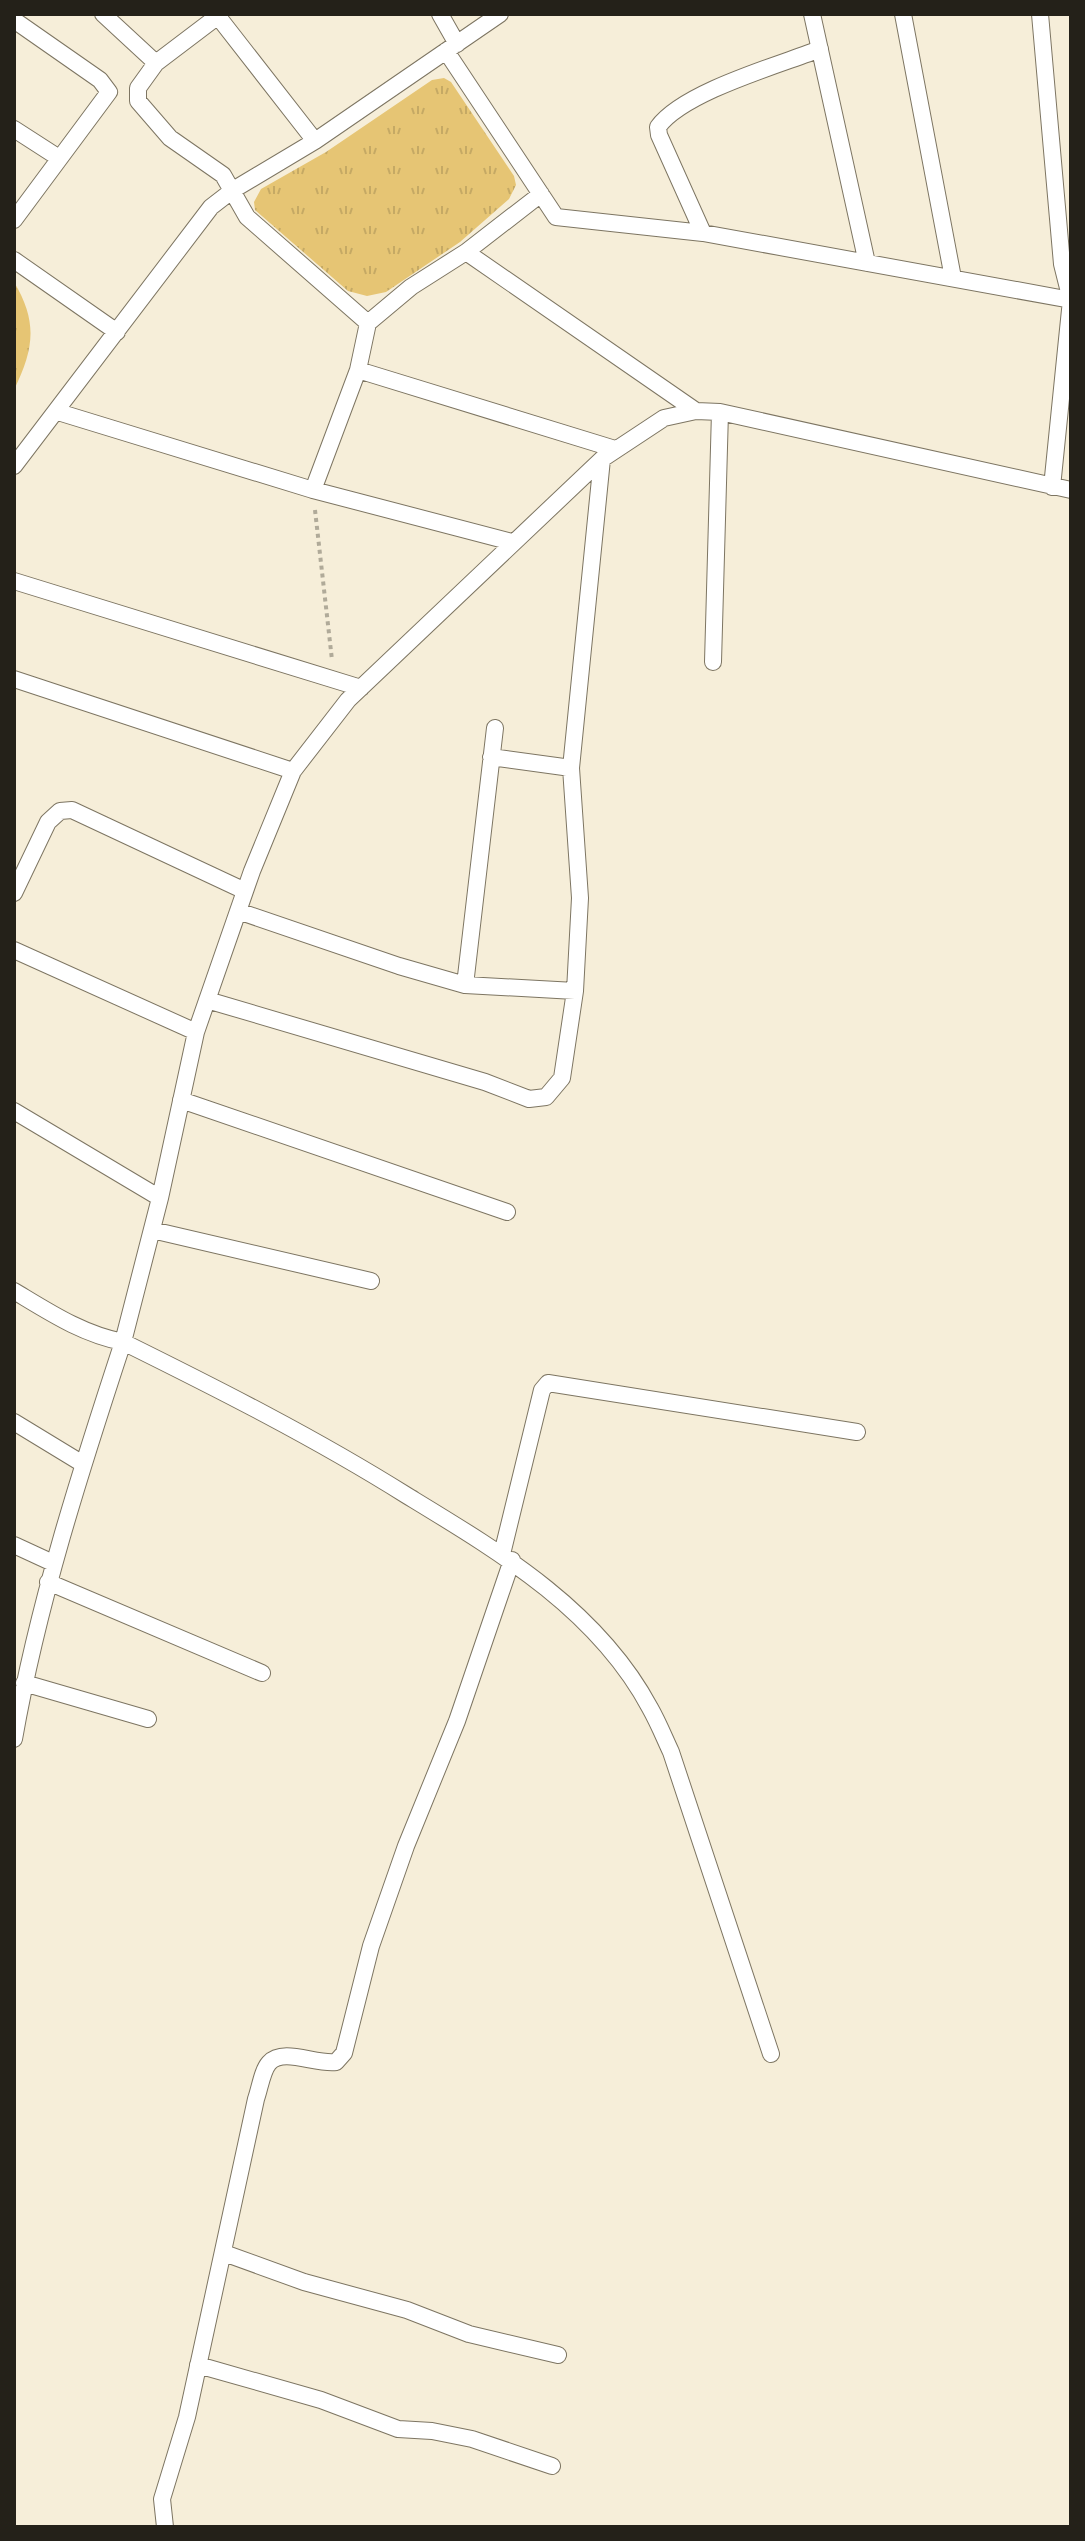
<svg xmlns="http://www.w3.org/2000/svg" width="1085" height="2541" font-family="'Fira Sans',sans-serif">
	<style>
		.grass { fill: url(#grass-tufts) }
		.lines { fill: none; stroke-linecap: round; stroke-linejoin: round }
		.street-casing { stroke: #7d7562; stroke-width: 18 }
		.path { stroke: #b0aa99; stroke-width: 4; stroke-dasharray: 4 4; stroke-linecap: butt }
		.street { stroke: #fff; stroke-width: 16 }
	</style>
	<defs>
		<pattern id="grass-tufts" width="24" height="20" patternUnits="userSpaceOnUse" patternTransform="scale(2)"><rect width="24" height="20" fill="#e6c574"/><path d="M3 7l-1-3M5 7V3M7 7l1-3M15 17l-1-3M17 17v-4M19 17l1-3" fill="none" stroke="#c5a964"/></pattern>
	</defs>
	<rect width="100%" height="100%" fill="#f6eed9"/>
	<path class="grass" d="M444,78L451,82L514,176L516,185L509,199L460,242L386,292L367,296L348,291L255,210L254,202L261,189L326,152L432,80Z
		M14,282C38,322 34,349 14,390Z"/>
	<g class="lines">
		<g class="street-casing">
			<path id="street" d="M103,14L156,63
				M216,14L315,141
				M440,14L457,44
				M812,14L867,263
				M903,14L953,278
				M1040,14L1062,264L1071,300L1052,487
				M218,16L156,63L138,88V101L170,138L223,175L247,217L368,323L358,370L313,490
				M14,20L100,80L109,92L14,220
				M446,51L556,217L703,233L1071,300
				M14,129L59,158
				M703,233L659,135L658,127C683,92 779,65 820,49
				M466,252L696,411
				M14,260L117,332
				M368,323L411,287L466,252L541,194
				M358,370L615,449
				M58,412L313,490L512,542
				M14,466L211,207L233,190L315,141L500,14
				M14,581L361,688
				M713,662L720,412
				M14,679L293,771
				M491,757L571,768
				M14,893L48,822L60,811L72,810L245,891
				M238,911L399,966L465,985L575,991
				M14,950L196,1032
				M465,985L495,728
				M207,1000L485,1082L529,1099L546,1097L562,1078L575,991L580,898L571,768L602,459
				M181,1100L507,1212
				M14,1111L160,1198
				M152,1230L371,1281
				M14,1291C49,1312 82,1334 123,1342L160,1198L196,1032L252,871L293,771L348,700L602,459L664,418L696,411L720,412L1071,490
				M14,1422L83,1464
				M14,1545L53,1563
				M502,1554L542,1390L548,1383L857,1432
				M48,1582L262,1673
				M24,1683L148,1719
				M14,1739C38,1603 80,1473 123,1342C220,1390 315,1438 406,1495C498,1551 597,1609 650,1708C658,1722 664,1737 671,1752L771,2054
				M224,2253L304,2282L407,2310L469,2334L558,2355
				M198,2365L321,2400L398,2429L432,2431L472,2439L552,2466
				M165,2527L162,2499L187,2417L256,2099C260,2088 262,2071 269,2063C283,2047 316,2065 336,2062L344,2053L371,1946L406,1846L457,1721L512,1560"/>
		</g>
		<path class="path" d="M315,510L332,660"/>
		<use href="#street" class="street"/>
	</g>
	<rect width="1085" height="2541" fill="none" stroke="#242119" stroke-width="32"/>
</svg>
